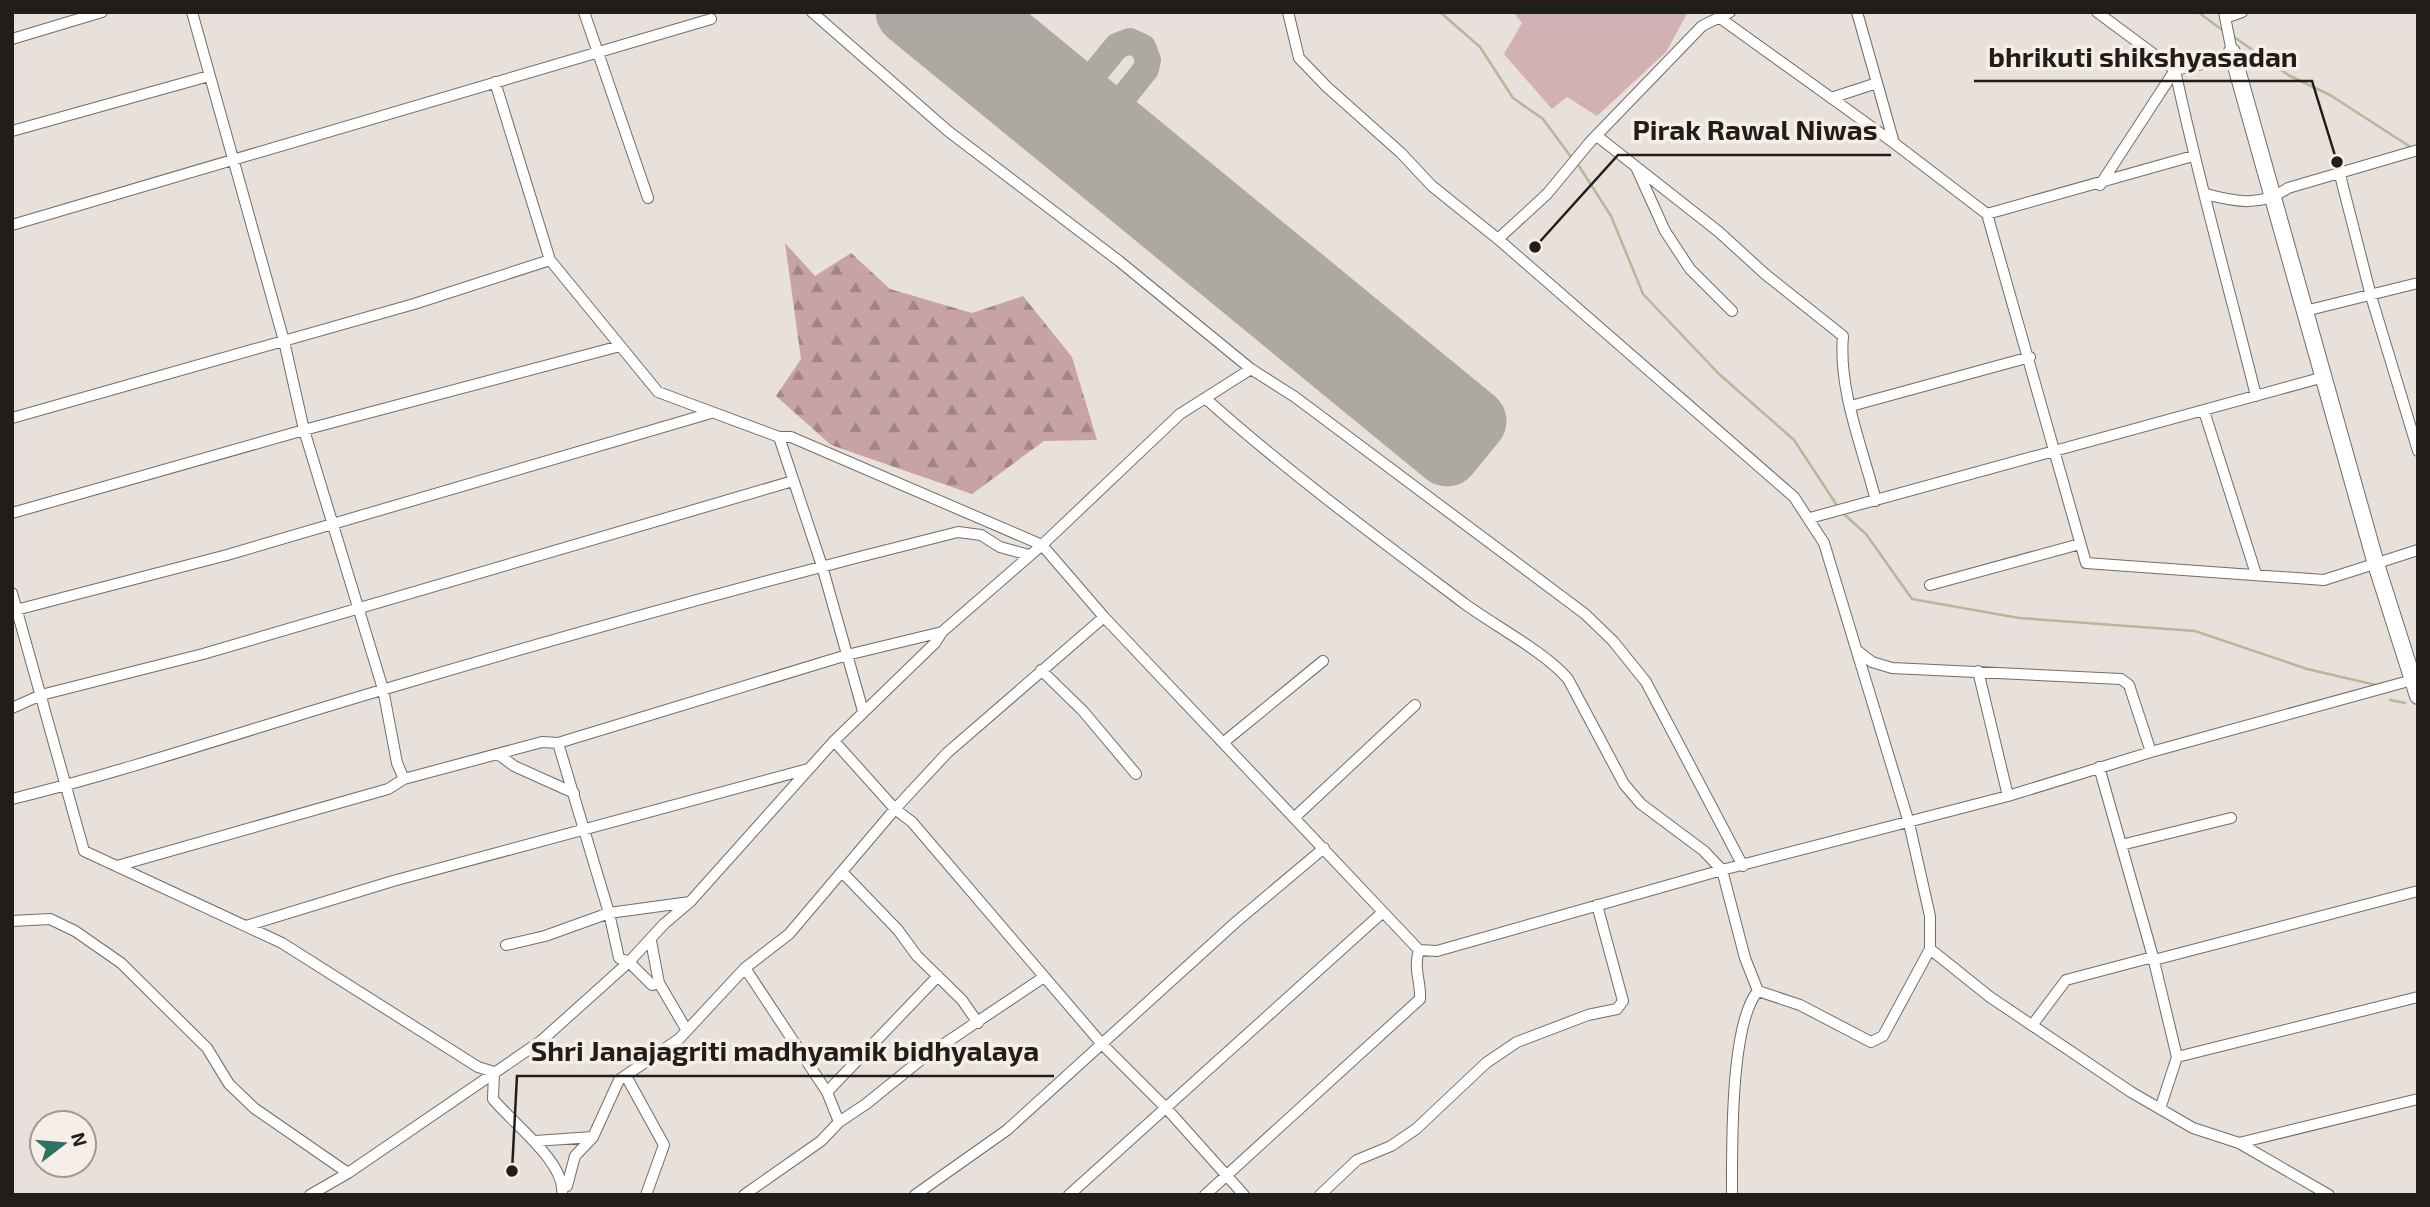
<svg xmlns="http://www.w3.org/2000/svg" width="2430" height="1207" font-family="'Exo 2',sans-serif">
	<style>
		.grass { fill: #d1b1b3 }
		.forest { fill: url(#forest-firs) }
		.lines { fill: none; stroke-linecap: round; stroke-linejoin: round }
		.stream { stroke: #b7b898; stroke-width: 2.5 }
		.taxiway { stroke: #aea8a3; stroke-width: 26 }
		.runway { stroke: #aea8a3; stroke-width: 65 }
		.street-casing { stroke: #736c66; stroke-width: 12 }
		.secondary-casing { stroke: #736c66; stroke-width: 18 }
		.street { stroke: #fff; stroke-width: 10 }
		.secondary { stroke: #fff; stroke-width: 16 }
		.leader { fill: none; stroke: #201d1b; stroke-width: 2.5 }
		.callout-dot { fill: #201d1b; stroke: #f6eee7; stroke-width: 2.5 }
		.callout-label { font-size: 28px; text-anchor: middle; font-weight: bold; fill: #201d1b; stroke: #f6eee7; stroke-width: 7; stroke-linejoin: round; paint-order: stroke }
	</style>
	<defs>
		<pattern id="forest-firs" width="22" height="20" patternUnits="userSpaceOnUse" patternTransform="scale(1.75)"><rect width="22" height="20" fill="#c8a3a6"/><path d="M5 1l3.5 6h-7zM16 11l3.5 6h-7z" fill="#a28486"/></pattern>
	</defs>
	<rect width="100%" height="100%" fill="#e8e0da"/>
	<path class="grass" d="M1513,12H1688L1666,52L1597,116L1567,97L1552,109L1504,54L1522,23Z"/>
	<path class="forest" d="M785,243L815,276L851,253L890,289L972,313L1023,296L1072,357L1097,440L1044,441L972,494L831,445L776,396L801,359Z"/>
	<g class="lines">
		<path class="stream" d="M1440,12L1480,47L1513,98L1543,119L1571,157
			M2198,12L2225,32
			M2234,37L2290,76L2330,95L2412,148
			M1579,166L1611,216L1643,294L1719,374L1794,440L1838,507
			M1845,515L1866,534L1912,599L2019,618L2195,631L2307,669L2376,685
			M2390,700L2405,703"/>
		<path class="taxiway" d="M1063,112L1117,46L1130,41L1143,47L1148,60L1146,69L1093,136"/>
		<path class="runway" d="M908,12L1447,454L1474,421L976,12"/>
		<g class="street-casing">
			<path id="street" d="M192,12L284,341L304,430L383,689L397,763L404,779L542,742L558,743L609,913L619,958L629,962L652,985L659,983L686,1029
				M584,12L648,198
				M812,12L948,131L1119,261L1251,369L1295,397L1585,614L1613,641L1646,682L1743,866
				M1288,12L1299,58L1327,87L1401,153L1432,186L1498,239L1794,497L1824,543L1909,823L1930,916V949L1990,997L2131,1092L2193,1128L2239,1143L2329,1195
				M1857,12L1894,143
				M2097,12L2175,70L2235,57
				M2224,12L2232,52
				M1720,18L1894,143L1987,214L2086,563L2324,580L2418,550
				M2225,18L2242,12
				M12,39L102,12
				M2175,70C2198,179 2229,287 2256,396
				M495,82L550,260L658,392L779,437L822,566L863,711
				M1831,98L1877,83
				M12,131L209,76
				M1597,136L1719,232L1765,274L1843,336C1838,390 1863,449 1876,501
				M1636,167L1665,231L1690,269L1732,311
				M2340,175L2371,296L2418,451
				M2100,185L2175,70
				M2206,194C2235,202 2262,207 2288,188L2418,150
				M1987,214L2193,156
				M12,225L711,19
				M1498,239L1547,194L1590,142L1702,26L1730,12
				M2305,311L2418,283
				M1205,398C1288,472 1376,537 1465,604C1495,626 1545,652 1568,679L1624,784L1641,804L1704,851L1722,870L1745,958L1758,991L1800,1005L1871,1042L1883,1036L1930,949
				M1851,406L2030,357
				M2204,411L2256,574
				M12,418L414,304L550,260
				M779,437H791L1042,545L1104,617L1419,950L1437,951L1722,870L2008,796L2151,752L2416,679
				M12,513L304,430L620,346
				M1810,518L2324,377
				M1930,585L2080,544
				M12,593L84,851L282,943L478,1067L494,1072L493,1099C512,1123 567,1163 562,1195
				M12,611L227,555L711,413
				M1859,652L1872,662L1892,668L2121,679L2129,685L2151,752
				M1041,670L1083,711L1136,774
				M1978,671L2008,796
				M12,708L41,695L203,654L793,481
				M834,741L895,809L947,753L1104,617
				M1224,742L1323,661
				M558,743L847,655L942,632
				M498,754L514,766L574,793
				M2099,767L2153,957L2177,1057L2160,1109
				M12,799C137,768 259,726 382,690C573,633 765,580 958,532L981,535L1000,547L1029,555
				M1295,817L1415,705
				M2121,845L2231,818
				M117,866L388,789L404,779
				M842,872L898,930L917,956L962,1000L978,1023
				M12,921L50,919L75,931L121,963L207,1048L229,1084L254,1108L348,1173
				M246,926L393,881L808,769
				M651,941L659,983
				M506,945L545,936L609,913L690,902
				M2154,960L2418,891
				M2033,1024L2066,980L2153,957
				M2177,1057L2418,997
				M626,1076L664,1145L646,1195
				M827,1092L938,976
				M839,1122L866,1104L923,1058L1044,977
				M535,1141L593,1137L619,1080L679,1039L745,968L789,934L895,809L912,822L1101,1043L1167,1109L1244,1195
				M2239,1143L2418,1099
				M563,1187L567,1186L575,1156L593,1137
				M310,1195L348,1173L541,1041L629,962L664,924L690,902L834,741L935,643L942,632L1042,545L1180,414L1251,369
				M744,1195L821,1141L839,1122L827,1092L745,968
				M915,1195L1007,1130L1236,922L1324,848
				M1069,1195L1383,912
				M1205,1195L1420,999C1421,981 1413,969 1419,950
				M1320,1195L1357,1160L1391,1146L1416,1129L1486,1063L1517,1042L1588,1015L1617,1009L1623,1001L1597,905
				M1732,1195C1732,1149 1730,1023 1758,991"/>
		</g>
		<g class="secondary-casing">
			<path id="secondary" d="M2232,52L2376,564L2418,696"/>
		</g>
		<use href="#street" class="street"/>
		<use href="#secondary" class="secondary"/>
	</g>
	<path class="leader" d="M2337 162L2312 81H1974M1535 247L1618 155H1891M512 1171L517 1076H1054"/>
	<g class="callout-dot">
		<circle cx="2337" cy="162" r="7"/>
		<circle cx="1535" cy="247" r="7"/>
		<circle cx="512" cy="1171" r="7"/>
	</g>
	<g class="callout-label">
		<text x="2143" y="67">bhrikuti shikshyasadan</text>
		<text x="1755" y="140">Pirak Rawal Niwas</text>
		<text x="785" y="1061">Shri Janajagriti madhyamik bidhyalaya</text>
	</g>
	<rect width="2430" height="1207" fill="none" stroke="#201d1b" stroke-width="28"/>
	<g transform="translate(63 1144) rotate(74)"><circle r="33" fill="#f6eee7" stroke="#a09a95" stroke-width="2"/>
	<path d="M0-5L12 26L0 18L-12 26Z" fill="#2e7264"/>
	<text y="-10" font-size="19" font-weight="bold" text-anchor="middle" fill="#201d1b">N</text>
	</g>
</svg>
